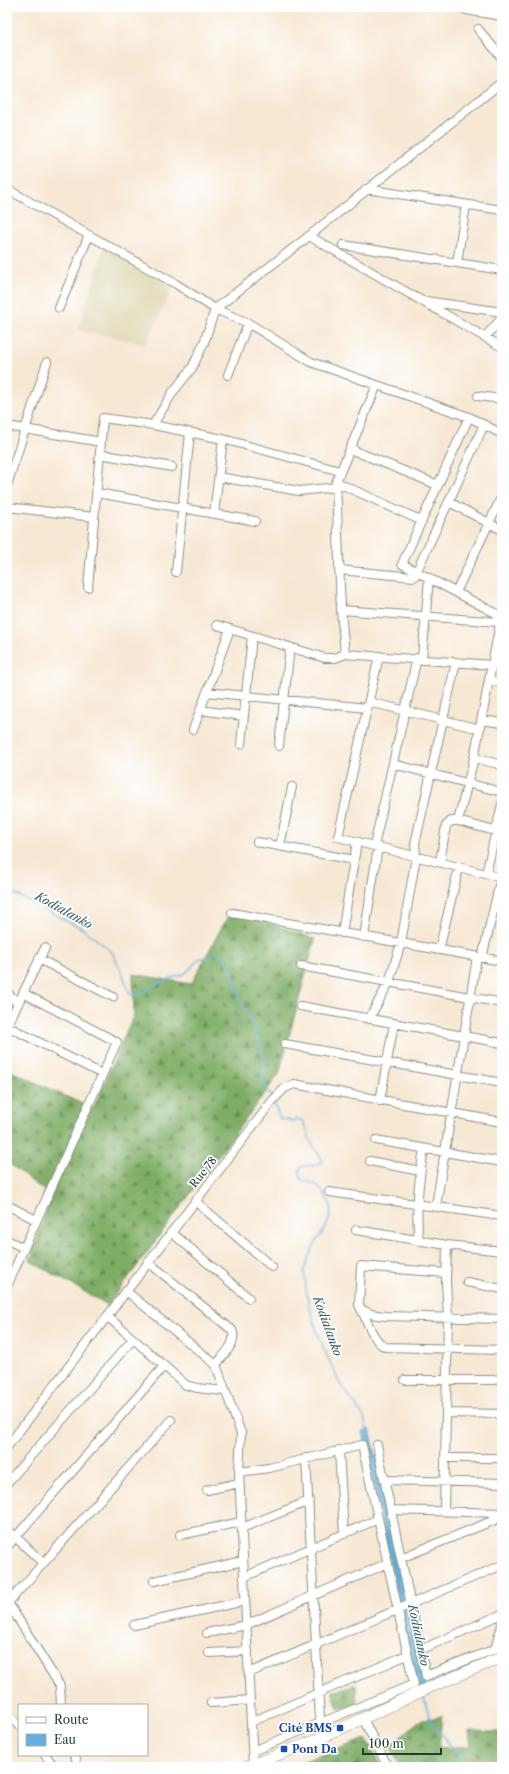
<svg xmlns="http://www.w3.org/2000/svg" width="509" height="1774" font-family="'Libre Caslon Text',serif">
	<style>
		.built { fill: #e2dcba }
		.forest { fill: url(#forest-firs); stroke: #50754d }
		.water { fill: #64b0dd; stroke: #427688 }
		.lines { fill: none; stroke-linecap: round; stroke-linejoin: round }
		.stream { stroke: #64b0dd; stroke-width: 1.5 }
		.minor-casing { stroke: #8b9284; stroke-width: 10 }
		.highway-casing { stroke: #8b9284; stroke-width: 12 }
		.minor { stroke: #fff; stroke-width: 8 }
		.highway { stroke: #fff; stroke-width: 11 }
		.transit-dot { fill: #1a4fb4; stroke: #fff; stroke-width: 1.5 }
		.labels { text-anchor: middle; dominant-baseline: central; stroke-width: 3.5; stroke-linejoin: round; paint-order: stroke }
		.street-label { font-size: 11px; fill: #1f3d34; stroke: #fff }
		.transit-label { font-size: 11px; font-weight: bold; fill: #164399; stroke: #fff; text-anchor: end }
		.water-label { font-size: 12px; font-style: italic; fill: #346067; stroke: #fff }
	</style>
	<defs>
		<pattern id="forest-firs" width="22" height="20" patternUnits="userSpaceOnUse"><rect width="22" height="20" fill="#80ad66"/><path d="M5 1l3.5 6h-7zM16 11l3.5 6h-7z" fill="#688e55"/></pattern>
	</defs>
	<rect width="100%" height="100%" fill="#fff"/>
	<filter id="ink" filterUnits="userSpaceOnUse"><feTurbulence type="fractalNoise" baseFrequency=".025" numOctaves="2"/><feDisplacementMap in="SourceGraphic" scale="8" xChannelSelector="R" yChannelSelector="G"/><feConvolveMatrix kernelMatrix="1 2 1 2 8 2 1 2 1" color-interpolation-filters="sRGB"/></filter>
	<filter id="wash" filterUnits="userSpaceOnUse"><feTurbulence type="fractalNoise" baseFrequency=".012" numOctaves="4" result="noise"/><feDisplacementMap in="SourceGraphic" scale="16" xChannelSelector="R" yChannelSelector="G"/><feGaussianBlur stdDeviation="0.9" result="paint"/><feColorMatrix in="noise" values="0 0 0 0 0 0 0 0 0 0 0 0 0 0 0 0 0 1.4 0 .05"/><feComposite in="paint" operator="in"/></filter>
	<g filter="url(#wash)">
		<rect width="100%" height="100%" fill="#f7e8d4"/>
		<path class="built" d="M104,247L175,284L145,344L78,330Z"/>
		<path class="forest" d="M231,910L315,939L279,1074L108,1305L30,1261L51,1196L7,1162V1069L93,1109L134,1014L133,974L191,984Z
			M356,1684L357,1705L338,1709L332,1692Z
			M442,1716L439,1748L471,1746L469,1731L499,1732L502,1734V1767H400L390,1746L419,1721Z
			M366,1739L382,1767H287Z"/>
		<path class="water" d="M370,1429L426,1686L416,1690L363,1431Z"/>
		<g class="lines">
			<path class="stream" d="M7,890L83,929L111,951L122,972L130,994L137,996L153,985L186,973L199,959L218,953C235,966 232,979 239,997C251,1026 271,1049 262,1082L272,1097
				M274,1103L280,1119L294,1121L296,1119L303,1121L311,1142L323,1162L317,1165L301,1166L299,1173L302,1180L315,1184L322,1191L331,1206L330,1217L325,1229L315,1243L304,1270L308,1303L320,1340L339,1382L364,1417L367,1431
				M423,1695L431,1722L461,1758V1767"/>
		</g>
	</g>
	<g filter="url(#ink)">
		<g class="lines">
			<g class="minor-casing">
				<path id="minor" d="M466,10L502,16
					M478,29L502,58
					M7,189L176,284L215,309L248,323L311,362L469,417L502,434
					M366,189L502,210
					M309,236L502,347
					M343,245L502,270
					M457,263L466,205
					M426,301L502,312
					M59,308L89,235
					M485,337L502,318
					M228,375L248,323
					M478,396L502,399
					M469,417L402,564L501,616
					M153,425L173,392L192,368L204,343L215,309L309,236L502,82
					M7,426L101,442
					M350,449L438,485
					M100,454L172,467
					M219,477L299,491L336,487
					M336,482L422,521
					M7,485L47,362
					M97,493L255,521
					M449,502L502,530
					M7,507L94,517
					M214,514L223,439
					M339,570L414,577L484,425
					M176,572L190,433
					M88,587L103,418L153,425L223,439L340,471
					M456,592L502,496
					M341,610L500,622
					M217,625L325,658H335L345,654L492,665
					M345,654L341,610L336,482L377,385
					M379,656L338,837L502,878
					M422,659L429,578
					M489,680L502,683
					M207,692L367,708
					M369,702L480,729
					M200,710L244,716
					M481,720L502,723
					M193,730L230,629
					M241,744L252,636
					M279,746L290,647
					M474,758L502,765
					M393,764L502,792
					M458,821L474,758L502,613
					M257,842L354,860
					M280,846L292,787
					M374,846L417,658
					M440,862L446,826L451,821H458L502,833
					M486,874L502,804
					M232,913L502,961
					M342,933L357,842
					M364,937L378,847
					M439,950L459,867
					M482,958L501,878
					M39,959L113,997
					M301,966L502,1003
					M7,992L18,1004
					M300,1006L502,1043
					M369,1019L389,982L401,943L416,857L415,844L456,662
					M7,1026L102,1074
					M7,1026L45,948
					M285,1044L502,1083
					M380,1101L394,1023
					M376,1140L502,1162
					M370,1161L420,1171
					M329,1192L502,1216
					M195,1201L272,1267
					M7,1205L36,1220
					M436,1206L477,957
					M356,1230L447,1245L502,1251
					M171,1232L249,1298
					M7,1240L24,1248
					M419,1241C415,1210 419,1179 424,1149
					M148,1262L232,1330C238,1343 223,1355 216,1365
					M446,1273L361,1266L359,1305L361,1309L371,1314L385,1316L502,1319
					M467,1282L502,1289
					M7,1286L117,1042L23,993
					M126,1291L216,1365L241,1433L239,1472L253,1765
					M361,1309C367,1320 373,1341 385,1347L502,1350
					M107,1316L186,1385L197,1388L224,1391
					M405,1380H495L502,1378
					M446,1413L502,1414
					M377,1445L426,1676L495,1649L502,1625
					M7,1447L273,1100L285,1088L294,1084L502,1122
					M339,1450L344,1534
					M306,1458L321,1738
					M445,1458H502
					M239,1472L269,1468L362,1445L414,1684L253,1751
					M384,1480L502,1483
					M7,1483L133,1339
					M207,1490L239,1483
					M391,1510L502,1513
					M444,1511L448,1317L446,1282L447,1245
					M242,1528L309,1501
					M7,1529L43,1563
					M180,1535L241,1522
					M7,1547L164,1366
					M401,1558L502,1517
					M244,1577L378,1519
					M154,1581L243,1561
					M7,1601L60,1686L61,1705
					M7,1604L171,1420
					M134,1625L245,1601
					M207,1633L246,1625L388,1563
					M420,1650L502,1614
					M209,1653L248,1651
					M249,1673L502,1565
					M211,1703L250,1700
					M7,1713L19,1726
					M363,1719L388,1767
					M251,1722L407,1655
					M45,1755L55,1767
					M74,1755L76,1759"/>
			</g>
			<g class="highway-casing">
				<path id="highway" d="M247,1767L321,1738L428,1688L502,1657"/>
			</g>
			<use href="#minor" class="minor"/>
			<use href="#highway" class="highway"/>
		</g>
	</g>
	<g class="transit-dot">
		<rect x="336" y="1724" width="8" height="8" rx="2"/>
		<rect x="280" y="1745" width="8" height="8" rx="2"/>
	</g>
	<g class="labels">
		<g class="street-label">
			<text transform="translate(203 1172) rotate(-52)">Rue 78</text>
		</g>
		<g class="transit-label">
			<text x="332" y="1728">Cité BMS</text>
			<text x="292" y="1749" text-anchor="start">Pont Da</text>
		</g>
		<g class="water-label">
			<text transform="translate(64 910) rotate(29)">Kodialanko</text>
			<text transform="translate(328 1326) rotate(70)">Kodialanko</text>
			<text transform="translate(419 1635) rotate(78)">Kodialanko</text>
		</g>
	</g>
	<rect width="509" height="1774" fill="none" stroke="#fff" stroke-width="24"/>
	<rect x="18" y="1704" width="130" height="52" fill="#ffffff" stroke="#a5b1ae"/>
	<rect x="26" y="1717" width="20" height="6" fill="#ffffff" stroke="#a5b1ae"/>
	<text x="54" y="1724" font-size="12" fill="#1f3d34">Route</text>
	<rect x="26" y="1734" width="20" height="12" fill="#64b0dd" stroke="#a5b1ae"/>
	<text x="54" y="1744" font-size="12" fill="#1f3d34">Eau</text>
	<path d="M363 1748v6h78v-6" fill="none" stroke="#1f3d34" stroke-width="2"/>
	<text x="369" y="1748" font-size="12" fill="#1f3d34" stroke="#ffffff" stroke-width="3" paint-order="stroke">100 m</text>
</svg>
